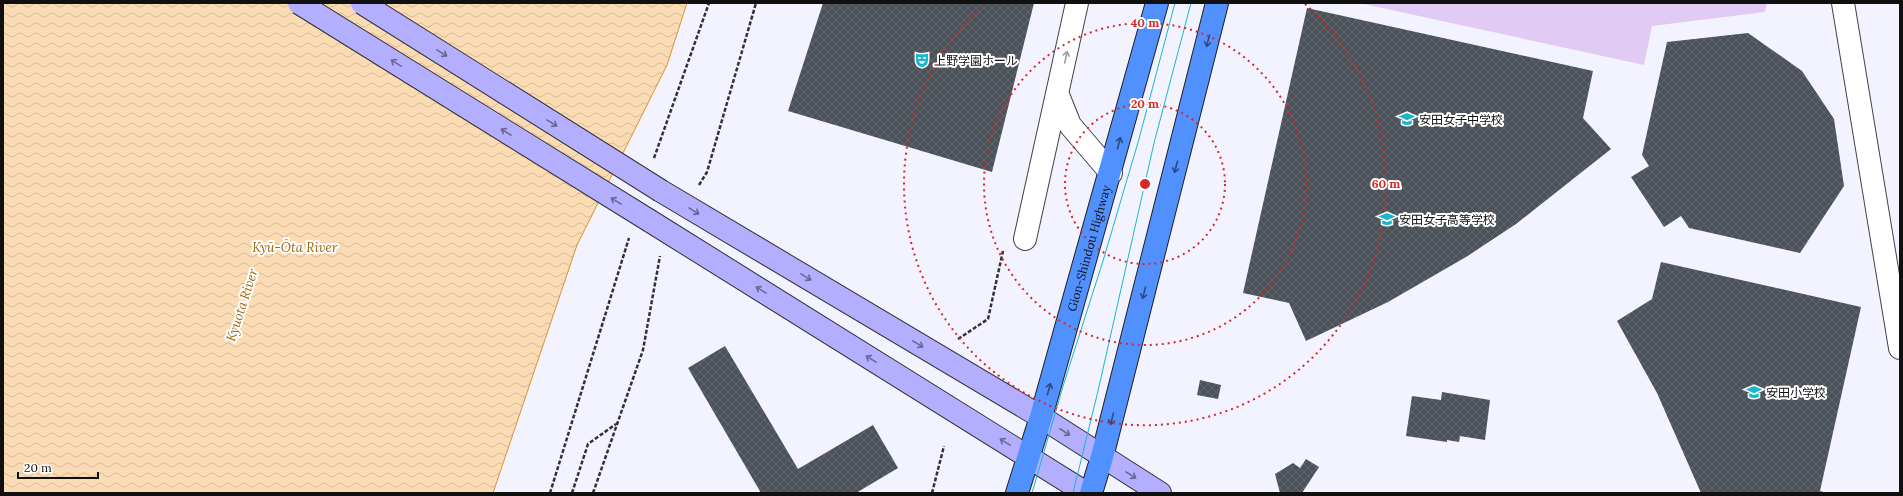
<svg xmlns="http://www.w3.org/2000/svg" width="1903" height="496" font-family="Lora,'Noto Sans JP',serif">
	<style>
		.pitch { fill: #e1cbf4 }
		.water { fill: url(#water-waves); stroke: #d99333 }
		.building { fill: url(#building-cross-hatch) }
		.lines { fill: none; stroke-linecap: round; stroke-linejoin: round }
		.street-casing { stroke: #434343; stroke-width: 24 }
		.secondary-casing { stroke: #323232; stroke-width: 24 }
		.highway-casing { stroke: #212121; stroke-width: 24 }
		.path { stroke: #323232; stroke-width: 2.5; stroke-dasharray: 4 2; stroke-linecap: butt }
		.street { stroke: #fff; stroke-width: 22 }
		.secondary { stroke: #b4aeff; stroke-width: 22 }
		.highway { stroke: #5190ff; stroke-width: 22 }
		.tram { stroke: #1ab6ce; stroke-width: 1 }
		.secondary-bridge-casing { stroke: #323232; stroke-width: 24; stroke-linecap: butt }
		.secondary-bridge { stroke: #b4aeff; stroke-width: 22 }
		.oneway { stroke: #2d4a7c }
		.oneway2 { stroke: #6a6793 }
		.oneway3 { stroke: #9f9f9f }
		.ring { fill: none; stroke: #d62828; stroke-width: 2; stroke-dasharray: 2 4 }
		.labels { text-anchor: middle; dominant-baseline: central; stroke-width: 4; stroke-linejoin: round; paint-order: stroke }
		.poi-label { font-size: 12px; fill: #101010; stroke: #fff; text-anchor: start }
		.street-label { font-size: 12px; fill: #101010; stroke: #fff }
		.water-label { font-size: 13px; font-style: italic; fill: #9f660d; stroke: #fff }
		.centre { fill: #d62828; stroke: #fff; stroke-width: 2 }
		.ring-label { font-size: 12px; text-anchor: middle; font-weight: bold; fill: #d62828; stroke: #fff; stroke-width: 4; stroke-linejoin: round; paint-order: stroke }
	</style>
	<defs>
		<pattern id="water-waves" width="16" height="10" patternUnits="userSpaceOnUse"><rect width="16" height="10" fill="#fbdbb3"/><path d="M0 5q4-4 8 0t8 0" fill="none" stroke="#d6bb99"/></pattern>
		<pattern id="building-cross-hatch" width="8" height="8" patternUnits="userSpaceOnUse"><rect width="8" height="8" fill="#4b525a"/><path d="M0 0l8 8M0 8l8-8" fill="none" stroke="#61666d"/></pattern>
	</defs>
	<rect width="100%" height="100%" fill="#f3f3ff"/>
	<path class="pitch" d="M1359,3H1767L1765,12L1652,26L1644,65Z"/>
	<path class="water" d="M3,3H687L667,65L577,245L493,493H3Z"/>
	<path class="building" d="M823,3H1034L992,172L788,111Z
		M1307,8L1593,71L1583,118L1611,149L1516,224L1466,257L1388,302L1306,341L1289,303L1243,293Z
		M1748,33L1802,71L1834,119L1844,186L1800,253L1689,228L1681,216L1664,227L1631,177L1649,166L1642,155L1667,42Z
		M1661,262L1861,307L1820,491L1827,493H1701L1657,393L1617,321L1652,299Z
		M725,346L798,469L873,425L898,468L856,493H761L688,368Z
		M1200,380L1221,385L1218,399L1197,395Z
		M1442,392L1490,400L1485,440L1460,436L1459,442L1447,440V442L1406,436L1412,396L1441,400Z
		M1306,459L1319,467L1302,493H1280L1275,474L1293,463L1300,468Z"/>
	<g class="lines">
		<g class="street-casing">
			<path id="street" d="M1843,3L1900,348
				M1058,95L1070,125L1111,173
				M1025,239L1077,3"/>
		</g>
		<g class="secondary-casing">
			<path id="secondary" d="M661,191L1041,417L1160,493
				M650,221L1086,493"/>
		</g>
		<g class="highway-casing">
			<g id="highway">
				<path id="s1" d="M1017,493L1041,417L1157,3"/>
				<path d="M1091,493L1102,457L1217,3"/>
			</g>
		</g>
		<path class="path" d="M654,158L709,3
			M699,185L707,172L756,3
			M958,339L988,319L1003,251
			M550,493L629,238
			M572,493L588,444L616,424
			M593,493L643,350L660,256
			M932,493L944,446"/>
		<use href="#street" class="street"/>
		<use href="#secondary" class="secondary"/>
		<use href="#highway" class="highway"/>
		<path class="tram" d="M1032,493L1064,383L1103,261L1139,139L1175,3
			M1073,493L1098,391L1154,143L1191,3"/>
		<g class="secondary-bridge-casing">
			<path id="secondary-bridge" d="M299,3L650,221
				M362,3L661,191"/>
		</g>
		<use href="#secondary-bridge" class="secondary-bridge"/>
	</g>
	<defs><path id="oneway-shaft" d="M-6 0H5M1.5-3L5.5 0L1.5 3" fill="none" stroke-width="1.6" stroke-linecap="round" stroke-linejoin="round"/></defs>
	<g class="oneway">
		<use href="#oneway-shaft" transform="translate(1208 41) rotate(104)"/>
		<use href="#oneway-shaft" transform="translate(1119 143) rotate(-75)"/>
		<use href="#oneway-shaft" transform="translate(1176 167) rotate(104)"/>
		<use href="#oneway-shaft" transform="translate(1144 293) rotate(104)"/>
		<use href="#oneway-shaft" transform="translate(1049 389) rotate(-74)"/>
		<use href="#oneway-shaft" transform="translate(1112 419) rotate(104)"/>
	</g>
	<g class="oneway2">
		<use href="#oneway-shaft" transform="translate(442 53) rotate(32)"/>
		<use href="#oneway-shaft" transform="translate(396 63) rotate(-148)"/>
		<use href="#oneway-shaft" transform="translate(552 123) rotate(32)"/>
		<use href="#oneway-shaft" transform="translate(506 132) rotate(-148)"/>
		<use href="#oneway-shaft" transform="translate(616 201) rotate(-148)"/>
		<use href="#oneway-shaft" transform="translate(694 211) rotate(31)"/>
		<use href="#oneway-shaft" transform="translate(806 277) rotate(31)"/>
		<use href="#oneway-shaft" transform="translate(761 290) rotate(-148)"/>
		<use href="#oneway-shaft" transform="translate(918 344) rotate(31)"/>
		<use href="#oneway-shaft" transform="translate(871 359) rotate(-148)"/>
		<use href="#oneway-shaft" transform="translate(1065 432) rotate(33)"/>
		<use href="#oneway-shaft" transform="translate(1005 442) rotate(-148)"/>
		<use href="#oneway-shaft" transform="translate(1131 475) rotate(32)"/>
	</g>
	<use class="oneway3" href="#oneway-shaft" transform="translate(1066 57) rotate(-78)"/>
	<g class="ring">
		<circle cx="1145" cy="184" r="80"/>
		<circle cx="1145" cy="184" r="161"/>
		<path d="M1305 4A241 241 0 1 1 985 4"/>
	</g>
	<defs>
		<g id="theatre-bare" transform="scale(1.2)"><path d="M-5-5.5Q0-4 5-5.5V0Q5 5 0 6Q-5 5-5 0ZM-3.3-2.5H-1v1.5H-3.3ZM1-2.5H3.3v1.5H1ZM-2.8 1Q0 5.5 2.8 1Z" fill="#1ab6ce" stroke="#fff" stroke-width="2.5" paint-order="stroke"/></g>
		<g id="school-bare" transform="scale(1.2)"><path d="M0-5L7-2L0 1L-7-2ZM-4 1L0 2.5L4 1V4Q0 6-4 4Z" fill="#1ab6ce" stroke="#fff" stroke-width="2.5" paint-order="stroke"/></g>
	</defs>
	<g fill-rule="evenodd">
		<use href="#theatre-bare" x="922" y="60"/>
		<use href="#school-bare" x="1407" y="119"/>
		<use href="#school-bare" x="1387" y="219"/>
		<use href="#school-bare" x="1754" y="392"/>
	</g>
	<g class="labels">
		<g class="poi-label">
			<text x="934" y="60">上野学園ホール</text>
			<text x="1419" y="119">安田女子中学校</text>
			<text x="1399" y="219">安田女子高等学校</text>
			<text x="1766" y="392">安田小学校</text>
		</g>
		<g class="street-label">
			<text stroke="none"><textPath href="#s1" startOffset="255">Gion-Shindou Highway</textPath></text>
		</g>
		<g class="water-label">
			<text x="295" y="247">Kyū-Ōta River</text>
			<text transform="translate(242 305) rotate(-72)">Kyuota River</text>
		</g>
	</g>
	<circle cx="1145" cy="184" r="6" class="centre"/>
	<g class="ring-label">
		<text x="1145" y="27">40 m</text>
		<text x="1145" y="108">20 m</text>
		<text x="1386" y="188">60 m</text>
	</g>
	<rect width="1903" height="496" fill="none" stroke="#101010" stroke-width="8"/>
	<path d="M18 472v6h80v-6" fill="none" stroke="#101010" stroke-width="2"/>
	<text x="24" y="472" font-size="12" fill="#101010" stroke="#ffffff" stroke-width="3" paint-order="stroke">20 m</text>
</svg>
